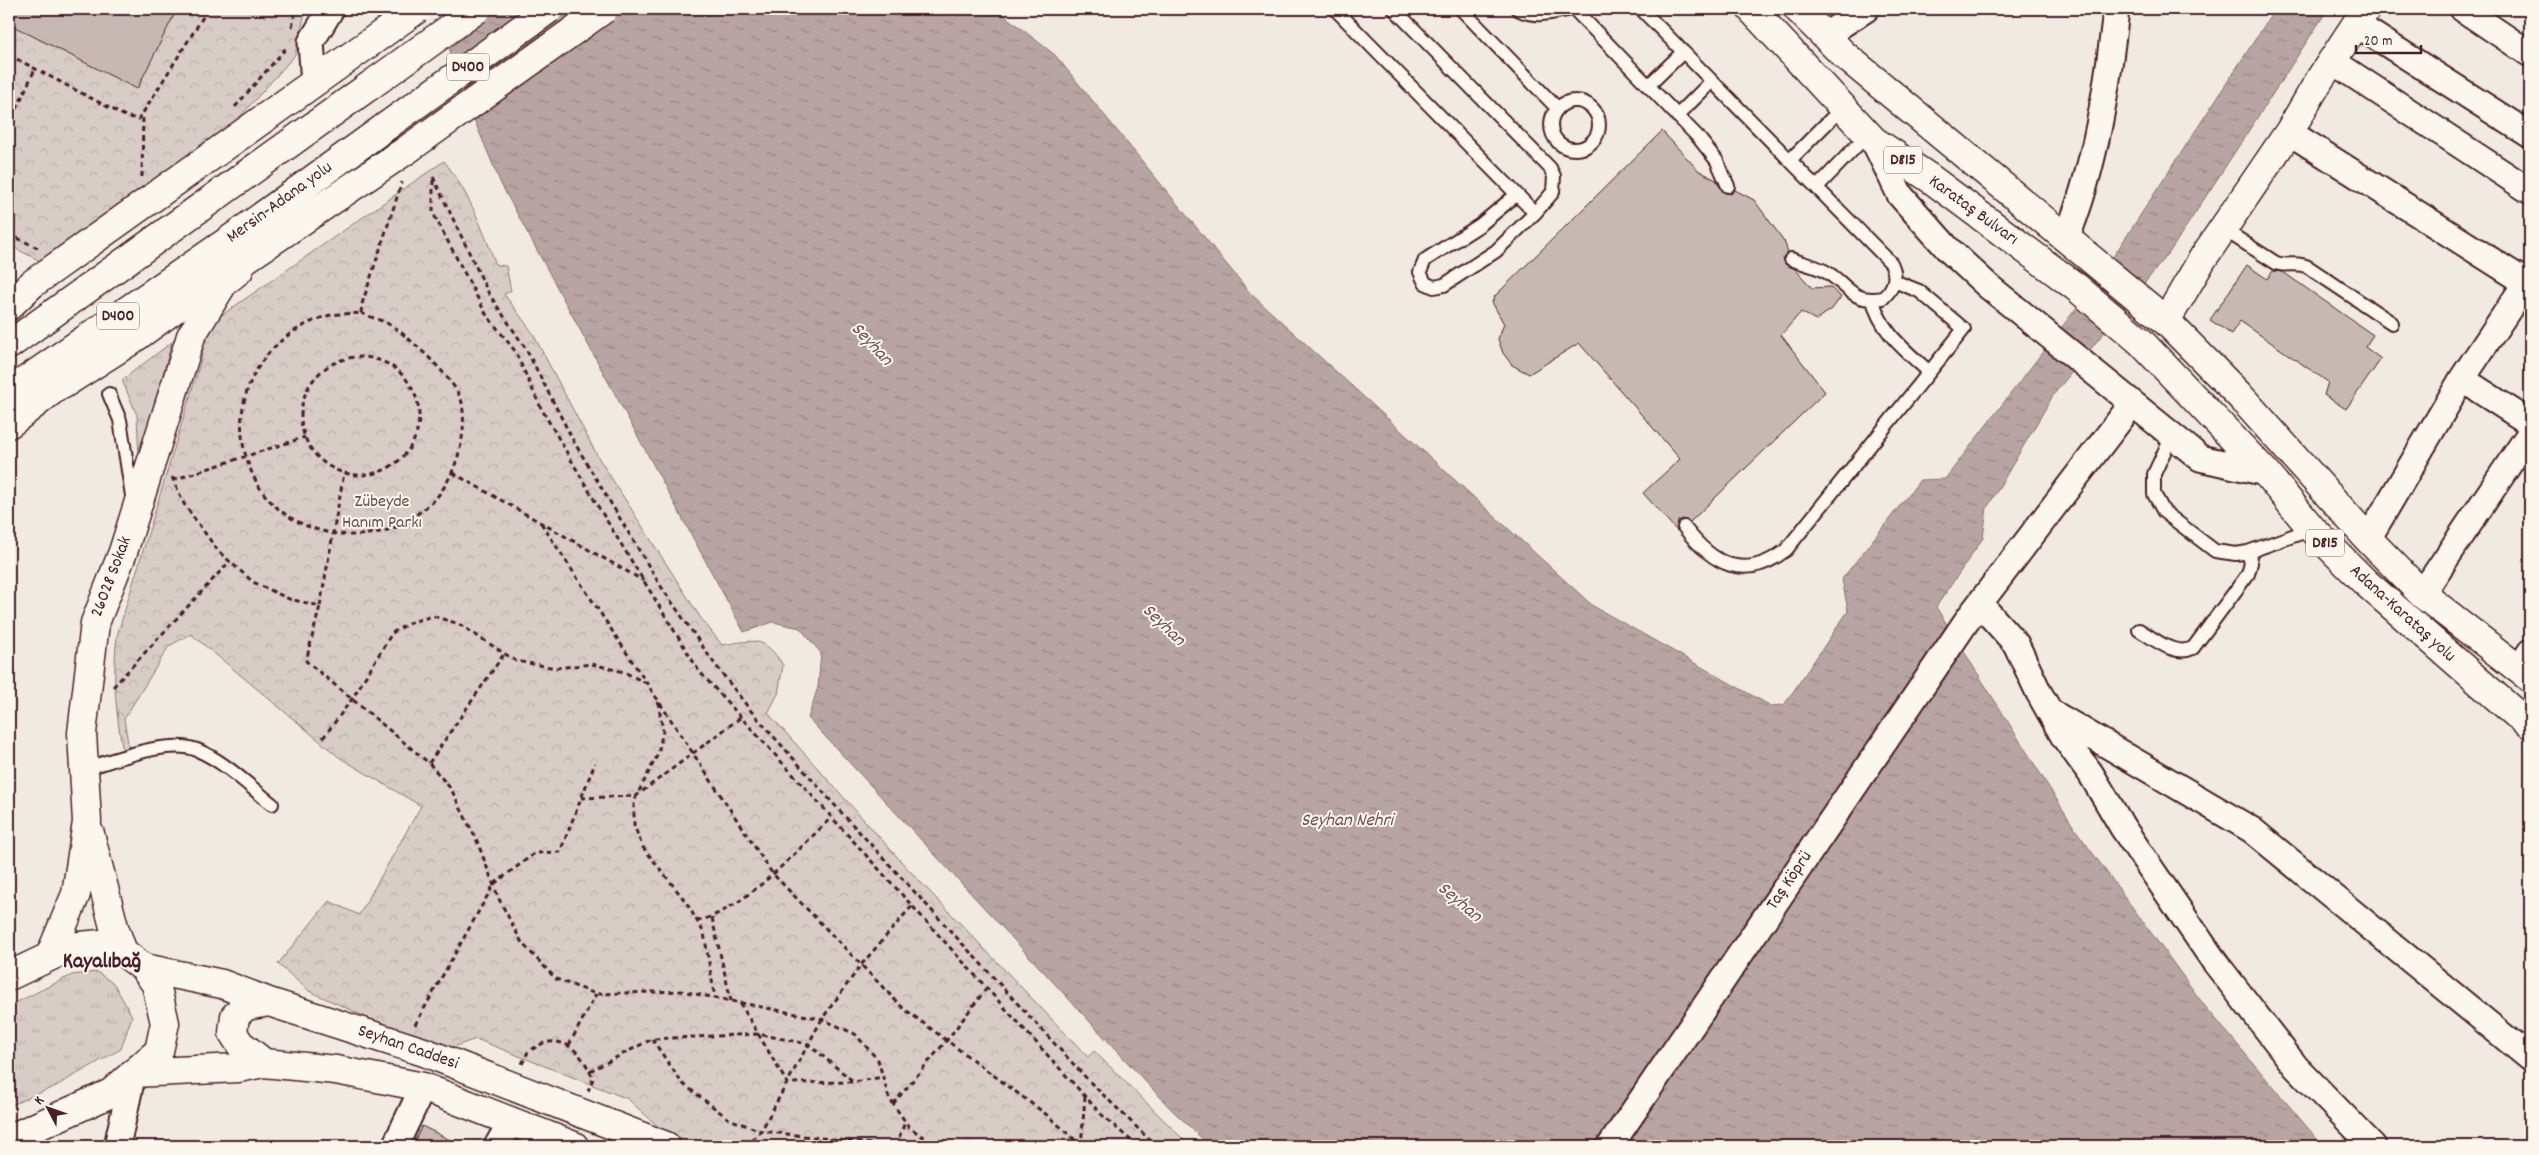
<svg xmlns="http://www.w3.org/2000/svg" width="2539" height="1155" font-family="Dekko,sans-serif">
	<style>
		.grass { fill: url(#grass-tufts); stroke: #917678 }
		.forest { fill: url(#forest-crowns); stroke: #917678 }
		.water { fill: url(#water-ripples); stroke: #8c6f72 }
		.building { fill: #c8b8b3; stroke: #4a1f2b }
		.lines { fill: none; stroke-linecap: round; stroke-linejoin: round }
		.lane-casing { stroke: #4a1f2b; stroke-width: 16 }
		.street-casing { stroke: #4a1f2b; stroke-width: 29 }
		.secondary-casing { stroke: #4a1f2b; stroke-width: 31 }
		.primary-casing { stroke: #4a1f2b; stroke-width: 31 }
		.highway-casing { stroke: #4a1f2b; stroke-width: 31 }
		.path { stroke: #4a1f2b; stroke-width: 3; stroke-dasharray: 5 4; stroke-linecap: butt }
		.lane { stroke: #fbf7ec; stroke-width: 12 }
		.street { stroke: #fbf7ec; stroke-width: 25 }
		.secondary { stroke: #fbf7ec; stroke-width: 28 }
		.primary { stroke: #fbf7ec; stroke-width: 28 }
		.highway { stroke: #fbf7ec; stroke-width: 28 }
		.highway-bridge-casing { stroke: #4a1f2b; stroke-width: 31; stroke-linecap: butt }
		.highway-bridge { stroke: #fbf7ec; stroke-width: 28 }
		.labels { text-anchor: middle; dominant-baseline: central; stroke-width: 4; stroke-linejoin: round; paint-order: stroke }
		.shield { fill: #fbf7ec; stroke: #7f6065; stroke-width: 1 }
		.shield-label { font-size: 16px; font-weight: bold; fill: #4a1f2b }
		.street-label { font-size: 18px; fill: #4a1f2b; stroke: #fbf7ec }
		.park-label { font-size: 18px; fill: #6e4a52; stroke: #fbf7ec }
		.water-label { font-size: 19px; font-style: italic; fill: #704e55; stroke: #fbf7ec }
		.district-label { font-size: 22px; font-weight: bold; fill: #4a1f2b; stroke: #fbf7ec }
	</style>
	<defs>
		<pattern id="grass-tufts" width="24" height="20" patternUnits="userSpaceOnUse" patternTransform="scale(1.25)"><rect width="24" height="20" fill="#d8ccc6"/><path d="M3 7l-1-3M5 7V3M7 7l1-3M15 17l-1-3M17 17v-4M19 17l1-3" fill="none" stroke="#bbafaa"/></pattern>
		<pattern id="forest-crowns" width="20" height="18" patternUnits="userSpaceOnUse" patternTransform="scale(1.25)"><rect width="20" height="18" fill="#d8ccc6"/><path d="M2 6a3 3 0 1 1 6 0M12 15a3 3 0 1 1 6 0" fill="none" stroke="#bbafaa"/></pattern>
		<pattern id="water-ripples" width="26" height="14" patternUnits="userSpaceOnUse" patternTransform="scale(1.25)"><rect width="26" height="14" fill="#b8a4a2"/><path d="M2 4q2-2 4 0t4 0M15 11q2-2 4 0t4 0" fill="none" stroke="#988584"/></pattern>
	</defs>
	<rect width="100%" height="100%" fill="#f0eae0"/>
	<filter id="ink" filterUnits="userSpaceOnUse"><feTurbulence type="fractalNoise" baseFrequency=".02" numOctaves="2"/><feDisplacementMap in="SourceGraphic" scale="10" xChannelSelector="R" yChannelSelector="G"/><feConvolveMatrix kernelMatrix="1 2 1 2 8 2 1 2 1" color-interpolation-filters="sRGB"/></filter>
	<g filter="url(#ink)">
		<path class="grass" d="M172,342L139,460L137,415L122,380Z
			M97,972L114,984L132,1016L121,1049L56,1086L9,1106V1006L72,975Z"/>
		<path class="forest" d="M9,9H306L295,55L222,137L46,264L9,245Z
			M444,161C468,191 483,229 496,265L506,266L511,291L504,294L532,332L598,457L700,617L722,645C755,640 763,635 783,665L778,694L768,713L908,869L1088,1057L1094,1051L1186,1142L1183,1146H699L664,1132L628,1099L476,1039L441,1051L309,991L278,964L329,901L359,915L421,806L340,758L191,634L169,646L124,719L129,749L123,752C116,713 112,677 117,636L201,360L205,337L219,317Z"/>
		<path class="water" d="M436,9H996L1055,55L1251,294L1593,606L1771,706L1784,705L1848,611L1842,579L1920,480L1945,479L2098,280L2275,9H2328L2169,253L2054,394L1987,508L1983,538L1936,607L2075,829L2204,1005L2323,1146H1210L1170,1108L808,718L818,687L821,653L800,628L773,622L744,632L501,184L470,110Z"/>
		<path class="building" d="M9,9H177L137,89L9,24Z
			M1662,131L1698,170L1716,180L1723,192L1731,194L1735,190L1754,200L1784,241L1788,252L1783,257L1785,264L1795,269L1812,288L1830,287L1841,297L1832,309L1816,320L1801,312L1781,335L1825,392L1690,522L1683,519L1678,521L1677,531L1643,493L1680,459L1579,343L1529,374L1512,365L1503,353L1498,339L1504,324L1492,302L1495,296Z
			M2247,265L2267,279L2273,271L2283,272L2373,335L2365,347L2381,359L2346,409L2324,395L2328,382L2240,321L2231,334L2210,320Z
			M422,1126L462,1146H412Z"/>
		<g class="lines">
			<g class="lane-casing">
				<path id="lane" d="M1335,9L1535,213
					M1394,9L1550,168L1554,176L1553,192L1535,213L1496,251L1444,285L1434,287L1425,283L1420,272L1425,260L1480,225L1516,195
					M1461,9L1557,108
					M1518,9C1535,19 1554,12 1572,9
					M1574,9L1698,137L1717,161L1728,186
					M1641,9L1891,263C1898,277 1894,288 1883,298C1852,303 1851,288 1828,273C1817,266 1803,264 1791,259
					M1648,86L1683,52
					M1551 125a24 24 0 1 1 48 0a24 24 0 1 1-48 0Z
					M1677,116L1712,81
					M1790,160L1843,107
					M1817,187L1868,134
					M2223,229L2276,263C2287,267 2297,261 2308,267L2392,323
					M1873,300C1880,331 1905,350 1928,371
					M109,394L120,420L133,502
					M2172,435L2154,474V494L2164,512L2215,551L2236,554L2248,552L2312,529
					M1684,527C1713,565 1744,582 1786,550L1964,329L1919,291L1894,281
					M2139,630C2155,639 2174,657 2193,648L2248,574L2251,563L2248,552
					M84,769C113,761 168,738 197,750C224,761 249,786 272,804"/>
			</g>
			<g class="street-casing">
				<path id="street" d="M2463,9L2530,54
					M2356,24L2530,135
					M1824,36L1866,9
					M2332,61L2530,191
					M314,83L311,42L331,9
					M2289,132L2530,285
					M1874,141L1900,195L1948,249L1988,286L2200,458L2266,473
					M2066,239C2095,169 2108,84 2116,9
					M2462,379L2530,423
					M2368,539L2462,379L2530,277
					M2422,594L2530,433
					M1981,605L2016,644L2039,693L2064,737L2091,774L2123,828L2214,961L2296,1067L2373,1146
					M2519,670L2530,652
					M2049,711L2252,830L2530,1058
					M117,1146L133,1073
					M395,1146L423,1087
					M497,1146L511,1122
					M1610,1146L1970,616L2132,404"/>
			</g>
			<g class="secondary-casing">
				<path id="secondary" d="M2166,321L2203,258L2289,132L2320,79L2366,9
					M90,834L114,927L123,952
					M50,956L76,894L87,822L82,733L95,623L123,552L191,336L224,282L239,270
					M144,968L222,984L269,1002L424,1052L666,1146
					M9,976L70,947L101,944L123,952L144,968L156,984L165,1023L159,1051L111,1093L9,1139
					M264,1063L240,1044L233,1033L235,1016L246,1006L269,1002
					M133,1073L238,1068L264,1063L336,1070L423,1087L574,1146"/>
			</g>
			<g class="primary-casing">
				<path id="primary" d="M1751,9L1874,141L1931,179L2076,287L2140,341L2266,473L2312,529L2365,582L2516,714L2530,724
					M1798,9L1843,54L2166,321L2240,396L2368,539L2422,594L2530,678"/>
			</g>
			<g class="highway-casing">
				<path id="highway" d="M9,306L32,284L347,59
					M9,345L368,87
					M62,385L129,342L219,277L408,149
					M9,392L228,241L388,125
					M9,424L76,372"/>
			</g>
			<path class="path" d="M292,27L296,9
				M9,55L127,117L139,119L208,9
				M235,107L287,47
				M9,125L35,69
				M142,177L143,116
				M433,177L489,294L526,349L574,442L660,585L714,663L751,711L840,811L1089,1081L1156,1146
				M433,180V213L486,314L515,351L541,408L599,508L699,671L1101,1114L1137,1146
				M9,234L40,249
				M361,313C372,318 386,321 395,328C413,341 458,382 462,403C465,421 463,439 458,456C453,472 444,492 430,504C422,510 412,519 403,524C354,548 284,532 257,483C220,416 252,341 324,317C335,313 349,314 361,313Z
				M361,313L362,304L402,182
				M301 416a59 59 0 1 1 118 0a59 59 0 1 1-118 0Z
				M453,473L644,581
				M172,477L184,504L218,551L253,582L289,599L320,606L306,661L429,763L451,789L477,841L499,899L522,943L556,979L596,994L681,991L822,1019L855,1034L878,1060L889,1098L909,1127L936,1146
				M173,480L305,437
				M541,523L772,873L903,1008L1047,1115L1081,1145
				M320,606L344,473
				M113,687L230,561
				M658,702L663,731L658,754L634,801V825L642,846L686,902L704,933L715,998
				M323,738L352,699L392,633L411,622L433,616L459,624L516,661L556,668L592,664L624,672L646,683
				M429,763L504,654
				M581,798L636,796L740,718
				M712,918L731,1001
				M697,921C745,910 796,851 831,818
				M740,1003L787,1083L854,1082L883,1077
				M415,1025L494,884L535,853L560,852L595,763
				M652,1039L682,1083L729,1119L761,1131L890,1146
				M569,1045L596,994
				M522,1064L528,1052C533,1049 542,1042 549,1042C572,1039 586,1061 593,1079L588,1091
				M590,1071L652,1039L758,1034L808,1044L854,1082
				M893,1104L947,1040L986,989
				M746,1146L761,1131L822,1019L861,965L912,906
				M896,1146L905,1122
				M1081,1146L1085,1097"/>
			<use href="#lane" class="lane"/>
			<use href="#street" class="street"/>
			<use href="#secondary" class="secondary"/>
			<use href="#primary" class="primary"/>
			<use href="#highway" class="highway"/>
			<g class="highway-bridge-casing">
				<path id="highway-bridge" d="M347,59L417,9
					M368,87L477,9
					M388,125L549,9
					M408,149L604,9"/>
			</g>
			<use href="#highway-bridge" class="highway-bridge"/>
		</g>
	</g>
	<g class="labels">
		<g class="shield">
			<rect x="447" y="53.5" width="42" height="27" rx="4"/>
			<rect x="1884" y="146.5" width="38" height="27" rx="4"/>
			<rect x="97" y="302.5" width="42" height="27" rx="4"/>
			<rect x="2306" y="529.5" width="38" height="27" rx="4"/>
		</g>
		<g class="shield-label">
			<text x="468" y="67">D400</text>
			<text x="1903" y="160">D815</text>
			<text x="118" y="316">D400</text>
			<text x="2325" y="543">D815</text>
		</g>
		<g class="street-label">
			<text transform="translate(280 203) rotate(-36)">Mersin-Adana yolu</text>
			<text transform="translate(1973 211) rotate(36)">Karataş Bulvarı</text>
			<text transform="translate(112 577) rotate(-69)">26028 Sokak</text>
			<text transform="translate(2402 614) rotate(42)">Adana-Karataş yolu</text>
			<text transform="translate(1790 881) rotate(-56)">Taș Köprü</text>
			<text transform="translate(408 1048) rotate(19)">Seyhan Caddesi</text>
		</g>
		<g class="park-label">
			<text x="382" y="502">Zübeyde<tspan x="382" dy="21">Hanım Parkı</tspan></text>
		</g>
		<g class="water-label">
			<text transform="translate(871 345) rotate(47)">Seyhan</text>
			<text transform="translate(1163 626) rotate(44)">Seyhan</text>
			<text x="1347" y="821">Seyhan Nehri</text>
			<text transform="translate(1459 903) rotate(40)">Seyhan</text>
		</g>
		<g class="district-label">
			<text x="102" y="962">Kayalıbağ</text>
		</g>
	</g>
	<rect width="2539" height="1155" fill="none" stroke="#fbf7ec" stroke-width="30"/>
	<rect x="15" y="15" width="2509" height="1125" fill="none" stroke="#4a1f2b" stroke-width="2" filter="url(#ink)"/>
	<g transform="translate(48 1108) rotate(311)" stroke="#fbf7ec" stroke-width="4" paint-order="stroke">
	<path d="M0-4L9 19L0 12L-9 19Z" fill="#4a1f2b"/>
	<text y="-8" font-size="14" font-weight="bold" text-anchor="middle" fill="#4a1f2b">K</text>
	</g>
	<path d="M2356 45v8h65v-8" fill="none" stroke="#4a1f2b" stroke-width="2.5"/>
	<text x="2364" y="45" font-size="15" fill="#4a1f2b" stroke="#fbf7ec" stroke-width="4" paint-order="stroke">20 m</text>
</svg>
